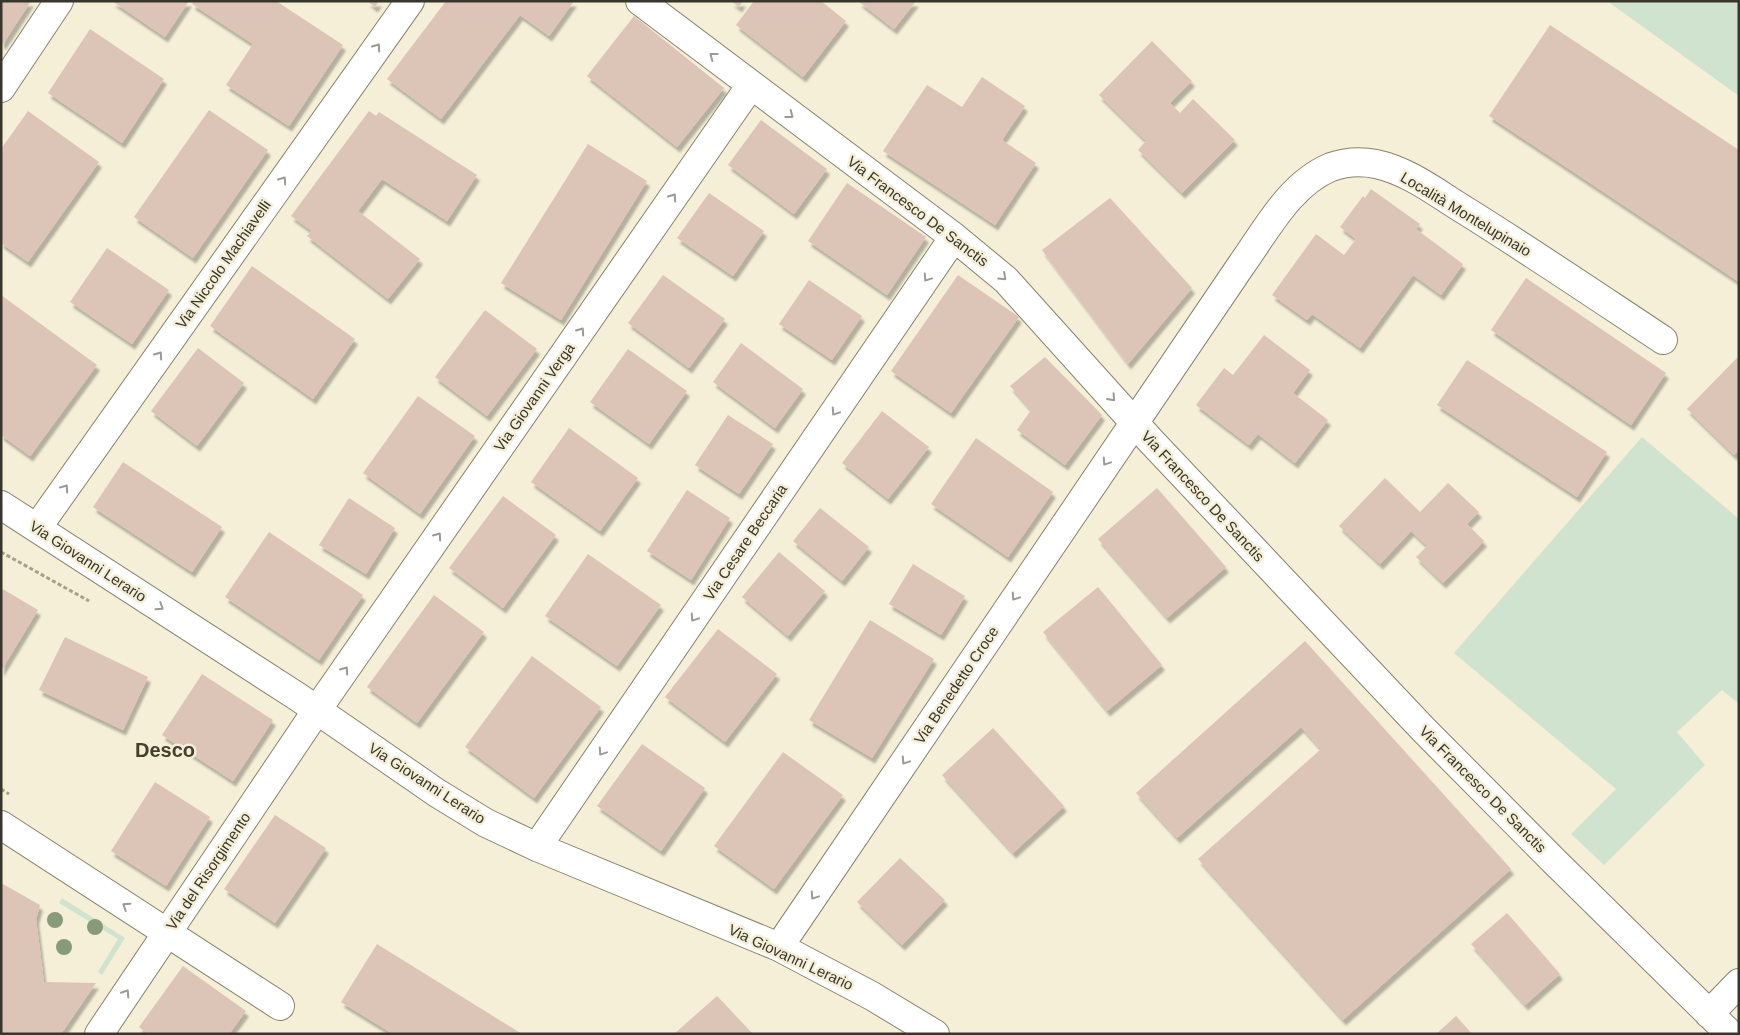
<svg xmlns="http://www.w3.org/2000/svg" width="1740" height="1035" font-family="Arial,sans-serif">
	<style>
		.green { fill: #cfe3ce }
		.building { fill: #dcc4b7; filter: url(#shadow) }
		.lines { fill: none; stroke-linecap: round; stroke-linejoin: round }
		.minor-casing { stroke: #88836d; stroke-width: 30 }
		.path { stroke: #a4a08e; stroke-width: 3; stroke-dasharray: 4 2.5; stroke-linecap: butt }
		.minor { stroke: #fff; stroke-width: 28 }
		.tree { fill: #879b7a }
		.oneway { stroke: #9c9a96 }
		.labels { text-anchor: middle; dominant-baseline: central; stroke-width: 5; stroke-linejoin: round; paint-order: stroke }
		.street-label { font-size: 15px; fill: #38362c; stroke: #f5efd7 }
		.district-label { font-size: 20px; font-weight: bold; fill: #45402c; stroke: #f5efd7 }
	</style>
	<defs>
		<filter id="shadow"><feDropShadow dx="3" dy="5.5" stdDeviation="1" flood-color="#0004"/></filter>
	</defs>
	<rect width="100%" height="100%" fill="#f5efd7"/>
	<path class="green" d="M1607,1H1739V96Z
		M1642,437L1739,519V704L1722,690L1677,732L1705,765L1604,865L1571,834L1616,789L1454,653Z
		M62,898L125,938L102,975L98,972L118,939L59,903Z"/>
	<path class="building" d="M1,1H31L3,44L1,43Z
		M112,1H189L165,37Z
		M194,1H276L343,45L289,126L226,85L253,44L192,4Z
		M367,1H379L375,7Z
		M446,1H574L549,36L520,15L441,119L387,79Z
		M731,1H743L739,7Z
		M754,1H821L846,21L803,77L736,25Z
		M858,1H916L894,29Z
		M634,16L724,88L677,147L587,76Z
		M1550,25L1739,150V282L1489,116Z
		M90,29L164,79L122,143L48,93Z
		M1152,41L1192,81L1170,103L1180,113L1193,99L1235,140L1182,193L1138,150L1146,141L1099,95Z
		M982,77L1025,106L1002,140L1036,163L995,225L883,151L927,85L962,107Z
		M209,110L268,150L193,258L134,217Z
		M28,111L99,162L28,262L1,243V149Z
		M369,111L376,116L379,112L477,175L447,221L382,179L358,211L420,259L388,299L307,236L312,231L291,216Z
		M761,120L827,169L794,214L728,165Z
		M588,144L647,181L561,320L501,283Z
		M847,183L926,237L887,295L808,241Z
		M1371,189L1420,224L1416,229L1463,264L1441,295L1413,275L1360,348L1312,314L1307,320L1272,295L1316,234L1344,255L1356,239L1340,227L1363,196L1365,198Z
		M709,193L764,231L733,276L677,238Z
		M1110,198L1192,288L1128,364L1042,250Z
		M107,248L169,290L132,344L70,302Z
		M252,266L355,339L313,399L210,326Z
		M663,275L725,319L689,368L628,323Z
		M958,275L1019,317L951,413L891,371Z
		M1526,278L1666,373L1631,425L1491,330Z
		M809,280L862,316L832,360L779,324Z
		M1,295L97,365L30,456L1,435Z
		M485,310L537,349L487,416L435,377Z
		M1264,335L1310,370L1293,393L1328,420L1295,463L1258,434L1249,445L1196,405L1224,368L1233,375Z
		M741,343L803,389L775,428L713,382Z
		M198,348L244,383L197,446L151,411Z
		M628,349L687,391L649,444L590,402Z
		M1045,357L1102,415L1065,465L1017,430L1031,410L1010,386Z
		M1737,358L1739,360V450L1734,455L1687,409Z
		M1467,360L1607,452L1577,497L1437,405Z
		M418,396L475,436L420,514L363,473Z
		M882,411L929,447L888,499L842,463Z
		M728,415L773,444L739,494L695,465Z
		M569,428L638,478L600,531L531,482Z
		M976,438L1053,492L1008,557L931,504Z
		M123,462L222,527L192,572L93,507Z
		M1385,478L1420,512L1448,483L1479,512L1467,524L1484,541L1443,583L1416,557L1427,546L1411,531L1380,564L1339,526Z
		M1157,488L1226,567L1167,618L1098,539Z
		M687,490L730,518L691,580L647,551Z
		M503,496L556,535L503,608L449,568Z
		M349,498L395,528L366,574L319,545Z
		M820,508L869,547L842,581L793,541Z
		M269,532L363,595L319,660L225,597Z
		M779,552L825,591L788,636L742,597Z
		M588,554L661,605L617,666L545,616Z
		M913,564L965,596L941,635L889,604Z
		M1098,587L1162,665L1107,711L1043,632Z
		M1,588L38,610L1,671Z
		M434,595L484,632L417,723L367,687Z
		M870,620L934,659L872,758L809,720Z
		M718,629L777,674L725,742L665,697Z
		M65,637L148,677L123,730L39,690Z
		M1305,641L1511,869L1343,1020L1198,859L1321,749L1301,727L1177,838L1136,793Z
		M532,656L601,707L534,798L465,747Z
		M202,674L273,720L233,781L162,735Z
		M993,728L1064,806L1013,853L942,775Z
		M642,744L705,788L661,851L597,806Z
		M783,752L843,795L774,889L714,846Z
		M155,782L210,817L166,886L111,851Z
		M275,815L326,848L275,923L224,889Z
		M900,858L945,900L902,945L857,902Z
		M1,883L40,905L36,919L44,982L96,983L61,1034H1Z
		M1507,913L1560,974L1525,1005L1471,944Z
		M377,944L522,1034H393L341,1002Z
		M183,966L246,1011L229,1034H148L139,1027Z
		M717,996L753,1034H674Z
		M1456,1016L1472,1034H1436Z"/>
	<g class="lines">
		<g class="minor-casing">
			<path id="minor" d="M640,1L954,237L1006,280L1150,440L1423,729L1555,862L1730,1034
				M1,88L59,1
				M1,505L298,697L437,793L486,823L537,847L779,947L872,996L935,1034
				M37,528L410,1
				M1,825L280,1006
				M537,847L954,237
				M779,947L1242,264C1267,229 1290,184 1331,167C1345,162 1361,161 1376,164C1409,171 1438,194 1466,211C1533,253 1598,297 1663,340
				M1709,1014L1739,983
				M99,1034L317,710L751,85"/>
		</g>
		<path class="path" d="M1,552L89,601
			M1,789L9,794"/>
		<use href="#minor" class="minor"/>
	</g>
	<g class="tree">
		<circle cx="55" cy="920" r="8"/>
		<circle cx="95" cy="927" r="8"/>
		<circle cx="64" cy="947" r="8"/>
	</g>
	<defs><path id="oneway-chevron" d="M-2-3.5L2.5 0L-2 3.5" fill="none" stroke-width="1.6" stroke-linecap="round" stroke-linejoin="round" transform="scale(1.25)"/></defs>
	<g class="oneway">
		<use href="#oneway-chevron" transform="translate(377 47) rotate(-55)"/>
		<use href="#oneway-chevron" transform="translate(713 56) rotate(-143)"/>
		<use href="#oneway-chevron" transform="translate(790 115) rotate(37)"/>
		<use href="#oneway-chevron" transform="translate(283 180) rotate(-55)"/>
		<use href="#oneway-chevron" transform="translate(673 197) rotate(-55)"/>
		<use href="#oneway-chevron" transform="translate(1003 277) rotate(43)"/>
		<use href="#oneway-chevron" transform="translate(927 278) rotate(124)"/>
		<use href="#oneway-chevron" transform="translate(581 331) rotate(-55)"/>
		<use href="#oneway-chevron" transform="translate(159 355) rotate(-55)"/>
		<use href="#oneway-chevron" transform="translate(1112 398) rotate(48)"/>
		<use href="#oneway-chevron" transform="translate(835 412) rotate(124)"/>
		<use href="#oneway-chevron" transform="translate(1106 462) rotate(124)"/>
		<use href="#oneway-chevron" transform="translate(65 488) rotate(-55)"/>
		<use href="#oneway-chevron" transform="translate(438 536) rotate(-55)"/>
		<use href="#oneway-chevron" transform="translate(1015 597) rotate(124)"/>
		<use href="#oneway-chevron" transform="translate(160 607) rotate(33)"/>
		<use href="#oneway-chevron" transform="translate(694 618) rotate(124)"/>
		<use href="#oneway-chevron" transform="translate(345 670) rotate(-55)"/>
		<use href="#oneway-chevron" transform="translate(602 752) rotate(124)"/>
		<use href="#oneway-chevron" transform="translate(905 761) rotate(124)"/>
		<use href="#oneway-chevron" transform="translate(814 896) rotate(124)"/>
		<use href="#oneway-chevron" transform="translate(126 906) rotate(-147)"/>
		<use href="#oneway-chevron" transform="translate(126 993) rotate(-57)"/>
	</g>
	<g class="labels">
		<g class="street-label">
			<text transform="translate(918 211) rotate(37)">Via Francesco De Sanctis</text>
			<text transform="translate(1466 214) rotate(31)">Località Montelupinaio</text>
			<text transform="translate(223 264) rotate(-55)">Via Niccolo Machiavelli</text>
			<text transform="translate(534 397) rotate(-55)">Via Giovanni Verga</text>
			<text transform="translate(1203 496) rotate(47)">Via Francesco De Sanctis</text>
			<text transform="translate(745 542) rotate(-56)">Via Cesare Beccaria</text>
			<text transform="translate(88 561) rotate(33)">Via Giovanni Lerario</text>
			<text transform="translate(956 685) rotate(-56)">Via Benedetto Croce</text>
			<text transform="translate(427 783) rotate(33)">Via Giovanni Lerario</text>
			<text transform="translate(1483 789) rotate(45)">Via Francesco De Sanctis</text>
			<text transform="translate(208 871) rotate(-56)">Via del Risorgimento</text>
			<text transform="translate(791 957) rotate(25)">Via Giovanni Lerario</text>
		</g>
		<g class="district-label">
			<text x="165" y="750">Desco</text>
		</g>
	</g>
	<rect width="1740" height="1035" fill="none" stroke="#38362c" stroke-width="5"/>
</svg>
